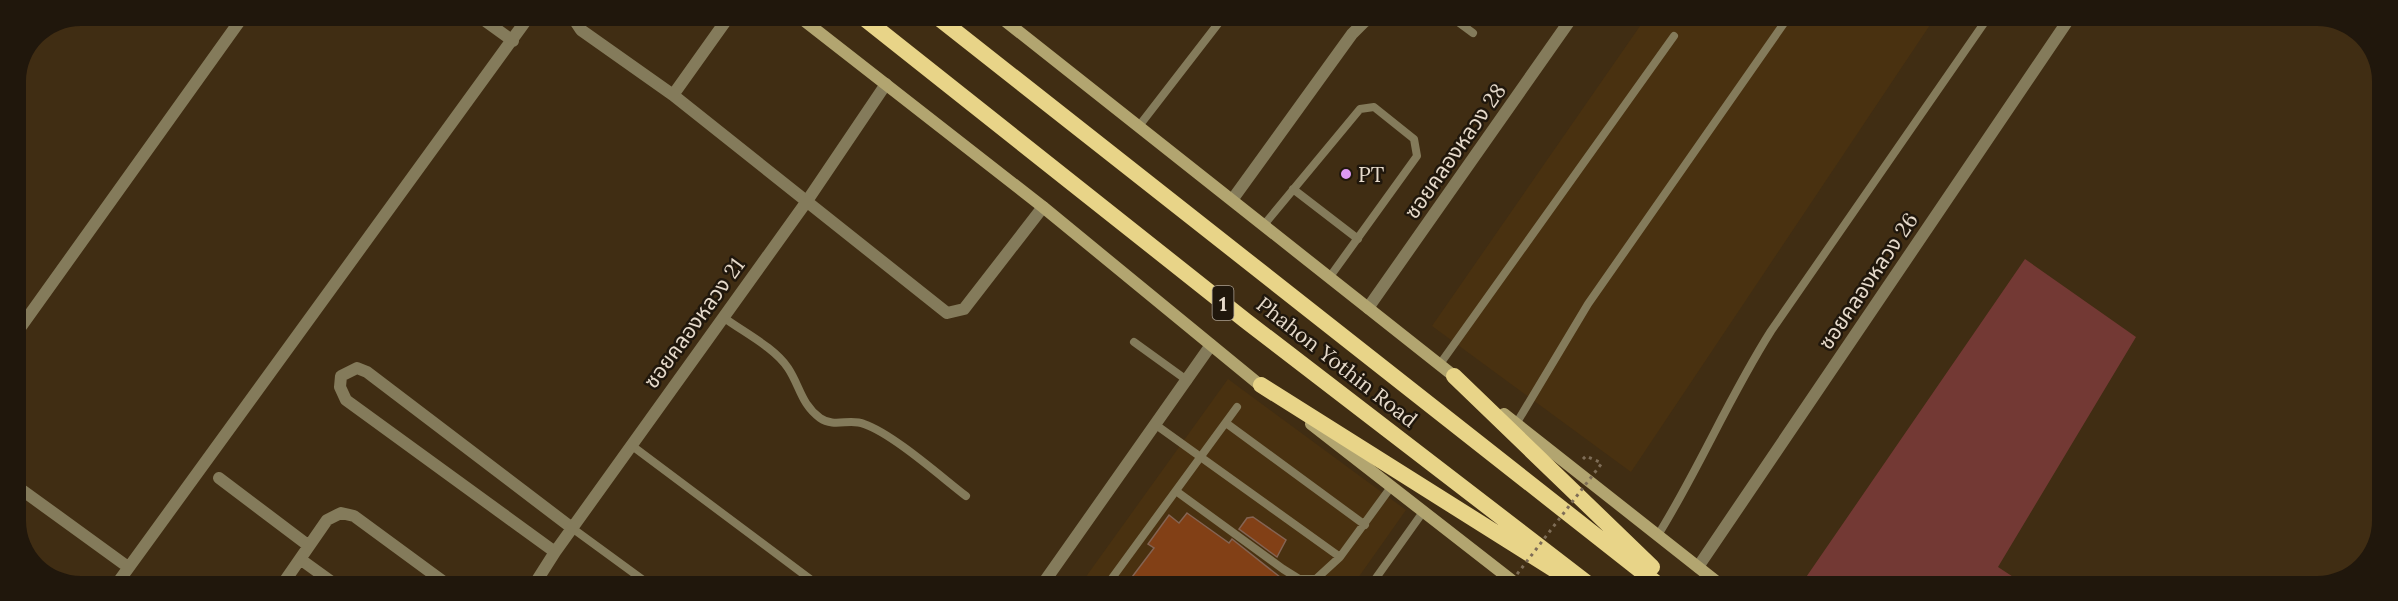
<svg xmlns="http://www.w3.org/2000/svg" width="2398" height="601" font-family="Lora,'Noto Sans Thai',serif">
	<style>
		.built { fill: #493110 }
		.green { fill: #733934 }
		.building { fill: #824016; stroke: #846453; stroke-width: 1.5 }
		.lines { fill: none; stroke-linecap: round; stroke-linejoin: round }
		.path { stroke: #7e6d57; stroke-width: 3; stroke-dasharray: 3 4.5; stroke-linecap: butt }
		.service { stroke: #847b5b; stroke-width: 8 }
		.minor { stroke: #847b5b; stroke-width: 12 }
		.secondary { stroke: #b2a570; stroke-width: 12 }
		.trunk { stroke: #e8d488; stroke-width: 16 }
		.path-bridge { stroke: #7e6d57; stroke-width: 3; stroke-dasharray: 3 4.5; stroke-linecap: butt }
		.poi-dot { fill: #dd99f4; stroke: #20170c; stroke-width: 2 }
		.labels { text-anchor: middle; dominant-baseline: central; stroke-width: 5; stroke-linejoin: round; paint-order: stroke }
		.shield { fill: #20170c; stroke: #aba092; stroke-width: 1.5 }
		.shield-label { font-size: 20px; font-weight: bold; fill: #e6dacb }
		.street-label { font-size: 21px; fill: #e6dacb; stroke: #20170c }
		.poi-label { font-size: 21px; fill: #e6dacb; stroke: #20170c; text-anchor: start }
	</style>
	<rect width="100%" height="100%" fill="#402d13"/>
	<path class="built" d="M1647,16H1936L1631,472L1432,326Z
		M1228,379L1406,510L1353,585H1080Z"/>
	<path class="green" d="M2025,259L2136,337L1998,567L2027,586H1800Z"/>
	<path class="building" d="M1187,513L1229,543L1232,539L1290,585H1126L1154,548L1148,544L1169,515L1179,523Z
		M1253,517L1286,540L1277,557L1239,529L1247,518Z"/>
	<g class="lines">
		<path class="path" d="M1583,459L1586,456L1602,463"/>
		<path class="service" d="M1450,16L1473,33
			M1139,126L1224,16
			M1293,189L1358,239
			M1263,226L1360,109L1374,107L1414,139L1417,156L1329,278
			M723,317C743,332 774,347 788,368C800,386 801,404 820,418C834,428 850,418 864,424C893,434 940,476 966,496
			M1134,342L1188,381
			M1440,364L1674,36
			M1226,423L1365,525
			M1516,424L1588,304L1789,16
			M1156,425L1340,557
			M631,445L818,585
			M1176,491L1283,569L1299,579H1316L1340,557L1391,487
			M572,528L650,585
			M1658,535C1699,469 1729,397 1771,331L1989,16
			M1107,585L1237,407
			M1371,585L1423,512"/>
		<path class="minor" d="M477,15L513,41
			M571,15L581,30L673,95
			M730,15L673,95L947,313L964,309L1043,207
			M1232,200L1352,34L1365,21L1381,16
			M1368,308L1573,16
			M15,335L244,15
			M219,478L309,546
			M15,485L128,567
			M555,552L346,400L340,387L341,376L357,368L367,372L572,528
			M300,559L336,585
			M1698,567L2071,16
			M116,585L530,15
			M282,585L327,520L341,513L354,516L448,585
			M534,585L555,552L807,201L886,84
			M1042,585L1211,345"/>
		<path class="secondary" d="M797,15L1043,207L1266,390
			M999,16L1459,380
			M1504,414L1722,586
			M1311,424L1519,586"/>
		<path class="trunk" d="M860,15L1246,321L1591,586
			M936,16L1660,586
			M1454,376L1652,567
			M1261,385L1558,572"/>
		<path class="path-bridge" d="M1508,586L1602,463"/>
	</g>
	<circle class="poi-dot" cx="1346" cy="174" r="6"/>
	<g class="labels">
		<rect class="shield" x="1212.5" y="286" width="21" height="34" rx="4.5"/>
		<g class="shield-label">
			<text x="1223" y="303">1</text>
		</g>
		<g class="street-label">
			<text transform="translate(1455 151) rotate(-55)">ซอยคลองหลวง 28</text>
			<text transform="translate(1868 281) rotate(-56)">ซอยคลองหลวง 26</text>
			<text transform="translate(694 323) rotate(-54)">ซอยคลองหลวง 21</text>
			<text transform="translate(1337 362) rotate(38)">Phahon Yothin Road</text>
		</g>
		<g class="poi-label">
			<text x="1358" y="174">PT</text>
		</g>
	</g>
	<path d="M0 0H2398V601H0ZM81 26H2317A55 55 0 0 1 2372 81V521A55 55 0 0 1 2317 576H81A55 55 0 0 1 26 521V81A55 55 0 0 1 81 26Z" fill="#20170c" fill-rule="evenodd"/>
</svg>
